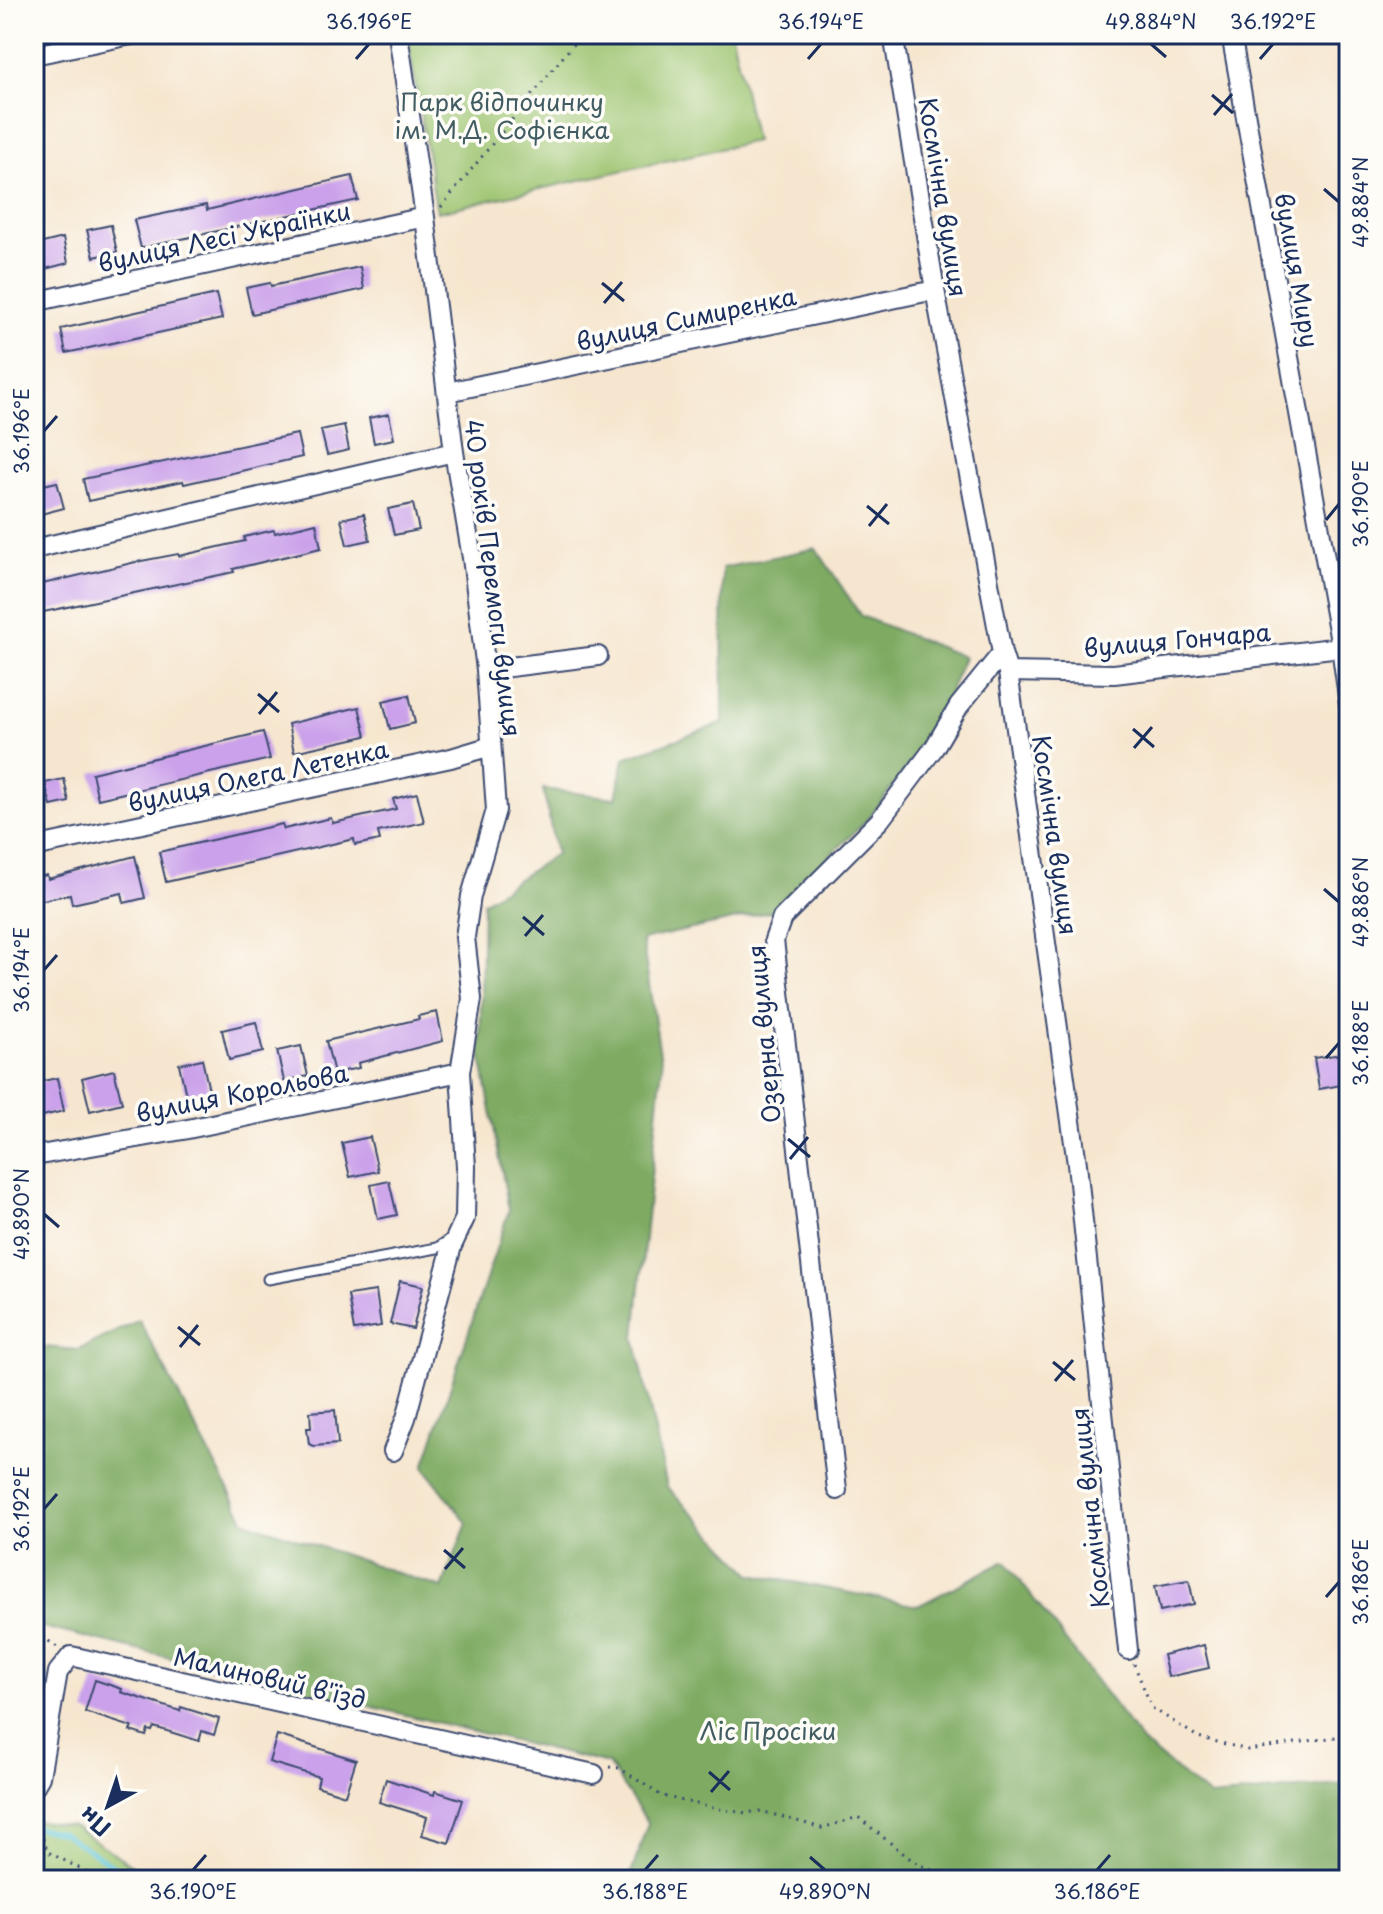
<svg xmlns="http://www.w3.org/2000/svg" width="1383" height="1914" font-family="'Playpen Sans',sans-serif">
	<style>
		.green { fill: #9dc46f; stroke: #5c7a66; stroke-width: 2 }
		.forest { fill: #7eaa62; stroke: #4c6c60; stroke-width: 2 }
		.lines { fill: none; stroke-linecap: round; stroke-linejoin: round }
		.stream { stroke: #5dc5d9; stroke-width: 5 }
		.building { fill: #caa1ea }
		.lane-casing { stroke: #3c4a6f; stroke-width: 13 }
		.street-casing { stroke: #3c4a6f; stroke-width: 22 }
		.path { stroke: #3c4a6f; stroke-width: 3; stroke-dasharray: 2 6; stroke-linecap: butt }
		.lane { stroke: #fff; stroke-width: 9 }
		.street { stroke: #fff; stroke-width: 18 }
		.ticks { fill: none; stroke: #1b2f5e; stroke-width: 3 }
		.labels { text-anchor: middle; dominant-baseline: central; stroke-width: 7; stroke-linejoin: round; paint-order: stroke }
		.park-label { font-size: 24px; fill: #425c63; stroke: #fdfcf7 }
		.street-label { font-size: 24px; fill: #1b2f5e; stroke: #fdfcf7 }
		.neatline { fill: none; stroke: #1b2f5e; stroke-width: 3 }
		.ticks-label { font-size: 20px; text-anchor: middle; fill: #1b2f5e }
	</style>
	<rect width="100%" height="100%" fill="#fdfcf7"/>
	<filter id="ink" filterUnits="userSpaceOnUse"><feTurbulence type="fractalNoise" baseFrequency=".0125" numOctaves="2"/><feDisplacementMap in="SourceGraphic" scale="16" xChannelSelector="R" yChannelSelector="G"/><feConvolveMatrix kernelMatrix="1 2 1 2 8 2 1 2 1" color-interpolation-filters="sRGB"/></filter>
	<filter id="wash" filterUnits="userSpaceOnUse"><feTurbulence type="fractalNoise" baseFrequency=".006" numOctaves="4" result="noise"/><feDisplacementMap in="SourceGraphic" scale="32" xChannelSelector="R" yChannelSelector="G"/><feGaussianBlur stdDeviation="1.8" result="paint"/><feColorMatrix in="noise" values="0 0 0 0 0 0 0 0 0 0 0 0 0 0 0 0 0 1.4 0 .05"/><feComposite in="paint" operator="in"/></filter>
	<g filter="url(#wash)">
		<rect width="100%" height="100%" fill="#f6e6cf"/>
		<path class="green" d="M407,34H732L755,141L437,212Z
			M34,1820L73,1826L154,1880H34Z"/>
		<path class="forest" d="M816,548L861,616L964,657L934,731L869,818L773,911L642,940L662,1066L635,1338L667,1487L752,1574L918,1606L1005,1561L1143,1743L1210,1797L1349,1784V1880H629L648,1823L608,1764L34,1625V1346L78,1350L139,1320L245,1521L442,1588L467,1523L424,1467L509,1210L480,1051L483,902L556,854L543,789L616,798L624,758L723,723L722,568Z"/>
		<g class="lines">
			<path class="stream" d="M34,1827L62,1833L137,1880"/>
		</g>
		<g id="blocks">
			<path class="building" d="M352,176L358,200L141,248L134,220L206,205L207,210Z
				M111,225L117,252L94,257L87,230Z
				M63,238L68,263L45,269L39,244Z
				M360,267L364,289L252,314L246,288L270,283L271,286Z
				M216,294L222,319L66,353L61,329Z
				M389,414L394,439L374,443L369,418Z
				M344,425L349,450L327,455L321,430Z
				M297,434L302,457L184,484L183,481L88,501L83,479Z
				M57,482L64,508L41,514L35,487Z
				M413,504L419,530L394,535L388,509Z
				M364,514L370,540L347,545L341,519Z
				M316,523L321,548L233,569L234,572L34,614V586L136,562L178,554L179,556L245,541L244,537L274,530L275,533Z
				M409,695L415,723L390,729L383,701Z
				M359,707L366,736L294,752L288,724Z
				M263,732L270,759L98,799L92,773Z
				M64,779L69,802L51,806L45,783Z
				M417,793L424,822L378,832L380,840L355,845L354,839L166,882L159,852L282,824L284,829L331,818L333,823L396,809L393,799Z
				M135,856L145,898L124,903L122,893L72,904L70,894L34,902V878L47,875L48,879Z
				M437,1012L443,1041L358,1063L359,1068L334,1073L326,1041L419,1019L418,1016Z
				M256,1022L263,1052L229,1060L222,1030Z
				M301,1046L308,1076L284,1081L277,1051Z
				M1349,1053V1069L1344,1070L1347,1084L1319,1089L1314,1058Z
				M202,1059L210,1095L187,1100L179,1064Z
				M114,1070L122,1103L90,1111L82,1078Z
				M57,1078L64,1111L38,1117L34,1083Z
				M370,1137L378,1171L350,1177L342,1143Z
				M389,1181L397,1215L378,1219L371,1185Z
				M400,1281L423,1286L413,1329L390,1324Z
				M376,1291L381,1326L354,1330L348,1295Z
				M335,1410L338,1444L313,1446L309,1444L307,1428H311L310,1412Z
				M1189,1580L1194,1604L1160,1611L1155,1586Z
				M1204,1645L1209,1668L1168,1677L1163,1655Z
				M95,1680L122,1689L121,1692L180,1711L181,1707L219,1719L214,1735L202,1731L199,1741L154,1727L152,1731L148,1730L146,1736L130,1731L132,1727L85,1712Z
				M277,1735L356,1760L345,1795L317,1786L319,1777L269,1762Z
				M386,1779L434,1795L435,1791L463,1800L449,1843L422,1835L427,1817L379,1802Z"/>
		</g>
	</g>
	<g filter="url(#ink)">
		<use href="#blocks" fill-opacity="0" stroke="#3c4a6f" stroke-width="2"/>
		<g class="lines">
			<g class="lane-casing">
				<path id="lane" d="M268,1279L437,1248L451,1239"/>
			</g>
			<g class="street-casing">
				<path id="street" d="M893,34L935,290L1002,653L1008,672L1077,1164L1128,1650
					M1231,34L1341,647L1349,704
					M34,55L136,34
					M34,302L425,217
					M447,392L935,290
					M34,549L454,452
					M486,670L598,656
					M1008,672L1114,674L1349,646
					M34,847L451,758L491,746
					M34,1156L183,1130L460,1072
					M393,1451L406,1418L452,1246L465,1218L466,1167L460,1072L472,999L465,937L471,896L496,810L486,670L472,558L454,452L425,217L398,34
					M837,1490L774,940L782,918L880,820L934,748L959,706L1002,653
					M34,1787L40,1777L58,1672L71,1656L594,1774"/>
			</g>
			<path class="path" d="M572,34L575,42H587L590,34
				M441,207L575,42
				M34,1635L44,1638L59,1648
				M1134,1664L1152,1708L1198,1737L1248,1750L1349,1735
				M609,1767L619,1768L662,1796L719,1809L746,1813L761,1811L822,1828L858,1817L913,1861L951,1880
				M34,1816L48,1852L102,1880"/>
			<use href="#lane" class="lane"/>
			<use href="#street" class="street"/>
		</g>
	</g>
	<path class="ticks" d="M1151,44L1166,57M356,59L369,44M808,59L821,44M1260,59L1273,44M1212,95L1233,113M1214,115L1232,94M1324,189L1339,202M602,283L624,301M604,303L622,282M44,431L57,416M867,506L889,524M1326,520L1339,504M869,526L887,504M258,694L279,712M259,714L277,692M1133,729L1154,747M1134,748L1152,727M1324,889L1339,902M523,917L544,935M525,936L543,915M44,970L57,955M1326,1058L1339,1043M788,1139L810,1157M790,1159L808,1137M44,1214L59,1227M178,1327L200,1345M180,1347L198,1325M1053,1362L1075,1380M1055,1381L1073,1360M44,1509L57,1494M444,1550L465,1568M445,1569L463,1548M1326,1597L1339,1582M709,1772L730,1790M711,1792L729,1771M810,1857L825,1870M193,1870L206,1855M645,1870L658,1855M1097,1870L1110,1855"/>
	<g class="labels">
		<g class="park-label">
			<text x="502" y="101">Парк відпочинку<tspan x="502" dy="28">ім. М.Д. Софієнка</tspan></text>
			<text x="768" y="1730">Ліс Просіки</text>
		</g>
		<g class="street-label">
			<text transform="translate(944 197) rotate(81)">Космічна вулиця</text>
			<text transform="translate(224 236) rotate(-12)">вулиця Лесі Українки</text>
			<text transform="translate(1298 270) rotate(80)">вулиця Миру</text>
			<text transform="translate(686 318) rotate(-12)">вулиця Симиренка</text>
			<text transform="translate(494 578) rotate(83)">40 років Перемоги вулиця</text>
			<text transform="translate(1177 639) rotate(-5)">вулиця Гончара</text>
			<text transform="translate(258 775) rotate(-12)">вулиця Олега Летенка</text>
			<text transform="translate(1056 835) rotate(82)">Космічна вулиця</text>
			<text transform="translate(763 1034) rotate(-95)">Озерна вулиця</text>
			<text transform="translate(242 1092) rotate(-11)">вулиця Корольова</text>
			<text transform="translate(1089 1508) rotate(-96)">Космічна вулиця</text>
			<text transform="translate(270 1677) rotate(13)">Малиновий в'їзд</text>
		</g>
	</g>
	<rect width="1383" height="1914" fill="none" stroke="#fdfcf7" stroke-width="88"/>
	<g transform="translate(108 1806) rotate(220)" stroke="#fdfcf7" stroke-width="6" paint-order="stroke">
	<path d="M0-6L14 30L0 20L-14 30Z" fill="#1b2f5e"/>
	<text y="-12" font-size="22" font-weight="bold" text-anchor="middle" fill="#1b2f5e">Пн</text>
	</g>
	<rect x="44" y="44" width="1295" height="1826" class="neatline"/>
	<g class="ticks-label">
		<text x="369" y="29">36.196°E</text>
		<text x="821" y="29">36.194°E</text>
		<text x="1151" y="29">49.884°N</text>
		<text x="1273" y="29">36.192°E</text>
		<text transform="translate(1361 202) rotate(-90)" y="7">49.884°N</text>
		<text transform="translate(22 431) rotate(-90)" y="7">36.196°E</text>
		<text transform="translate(1361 504) rotate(-90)" y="7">36.190°E</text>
		<text transform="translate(1361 902) rotate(-90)" y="7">49.886°N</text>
		<text transform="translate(22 970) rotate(-90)" y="7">36.194°E</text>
		<text transform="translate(1361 1043) rotate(-90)" y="7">36.188°E</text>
		<text transform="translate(22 1214) rotate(-90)" y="7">49.890°N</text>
		<text transform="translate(22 1509) rotate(-90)" y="7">36.192°E</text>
		<text transform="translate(1361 1582) rotate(-90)" y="7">36.186°E</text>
		<text x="193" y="1899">36.190°E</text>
		<text x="645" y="1899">36.188°E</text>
		<text x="825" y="1899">49.890°N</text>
		<text x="1097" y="1899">36.186°E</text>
	</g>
</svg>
